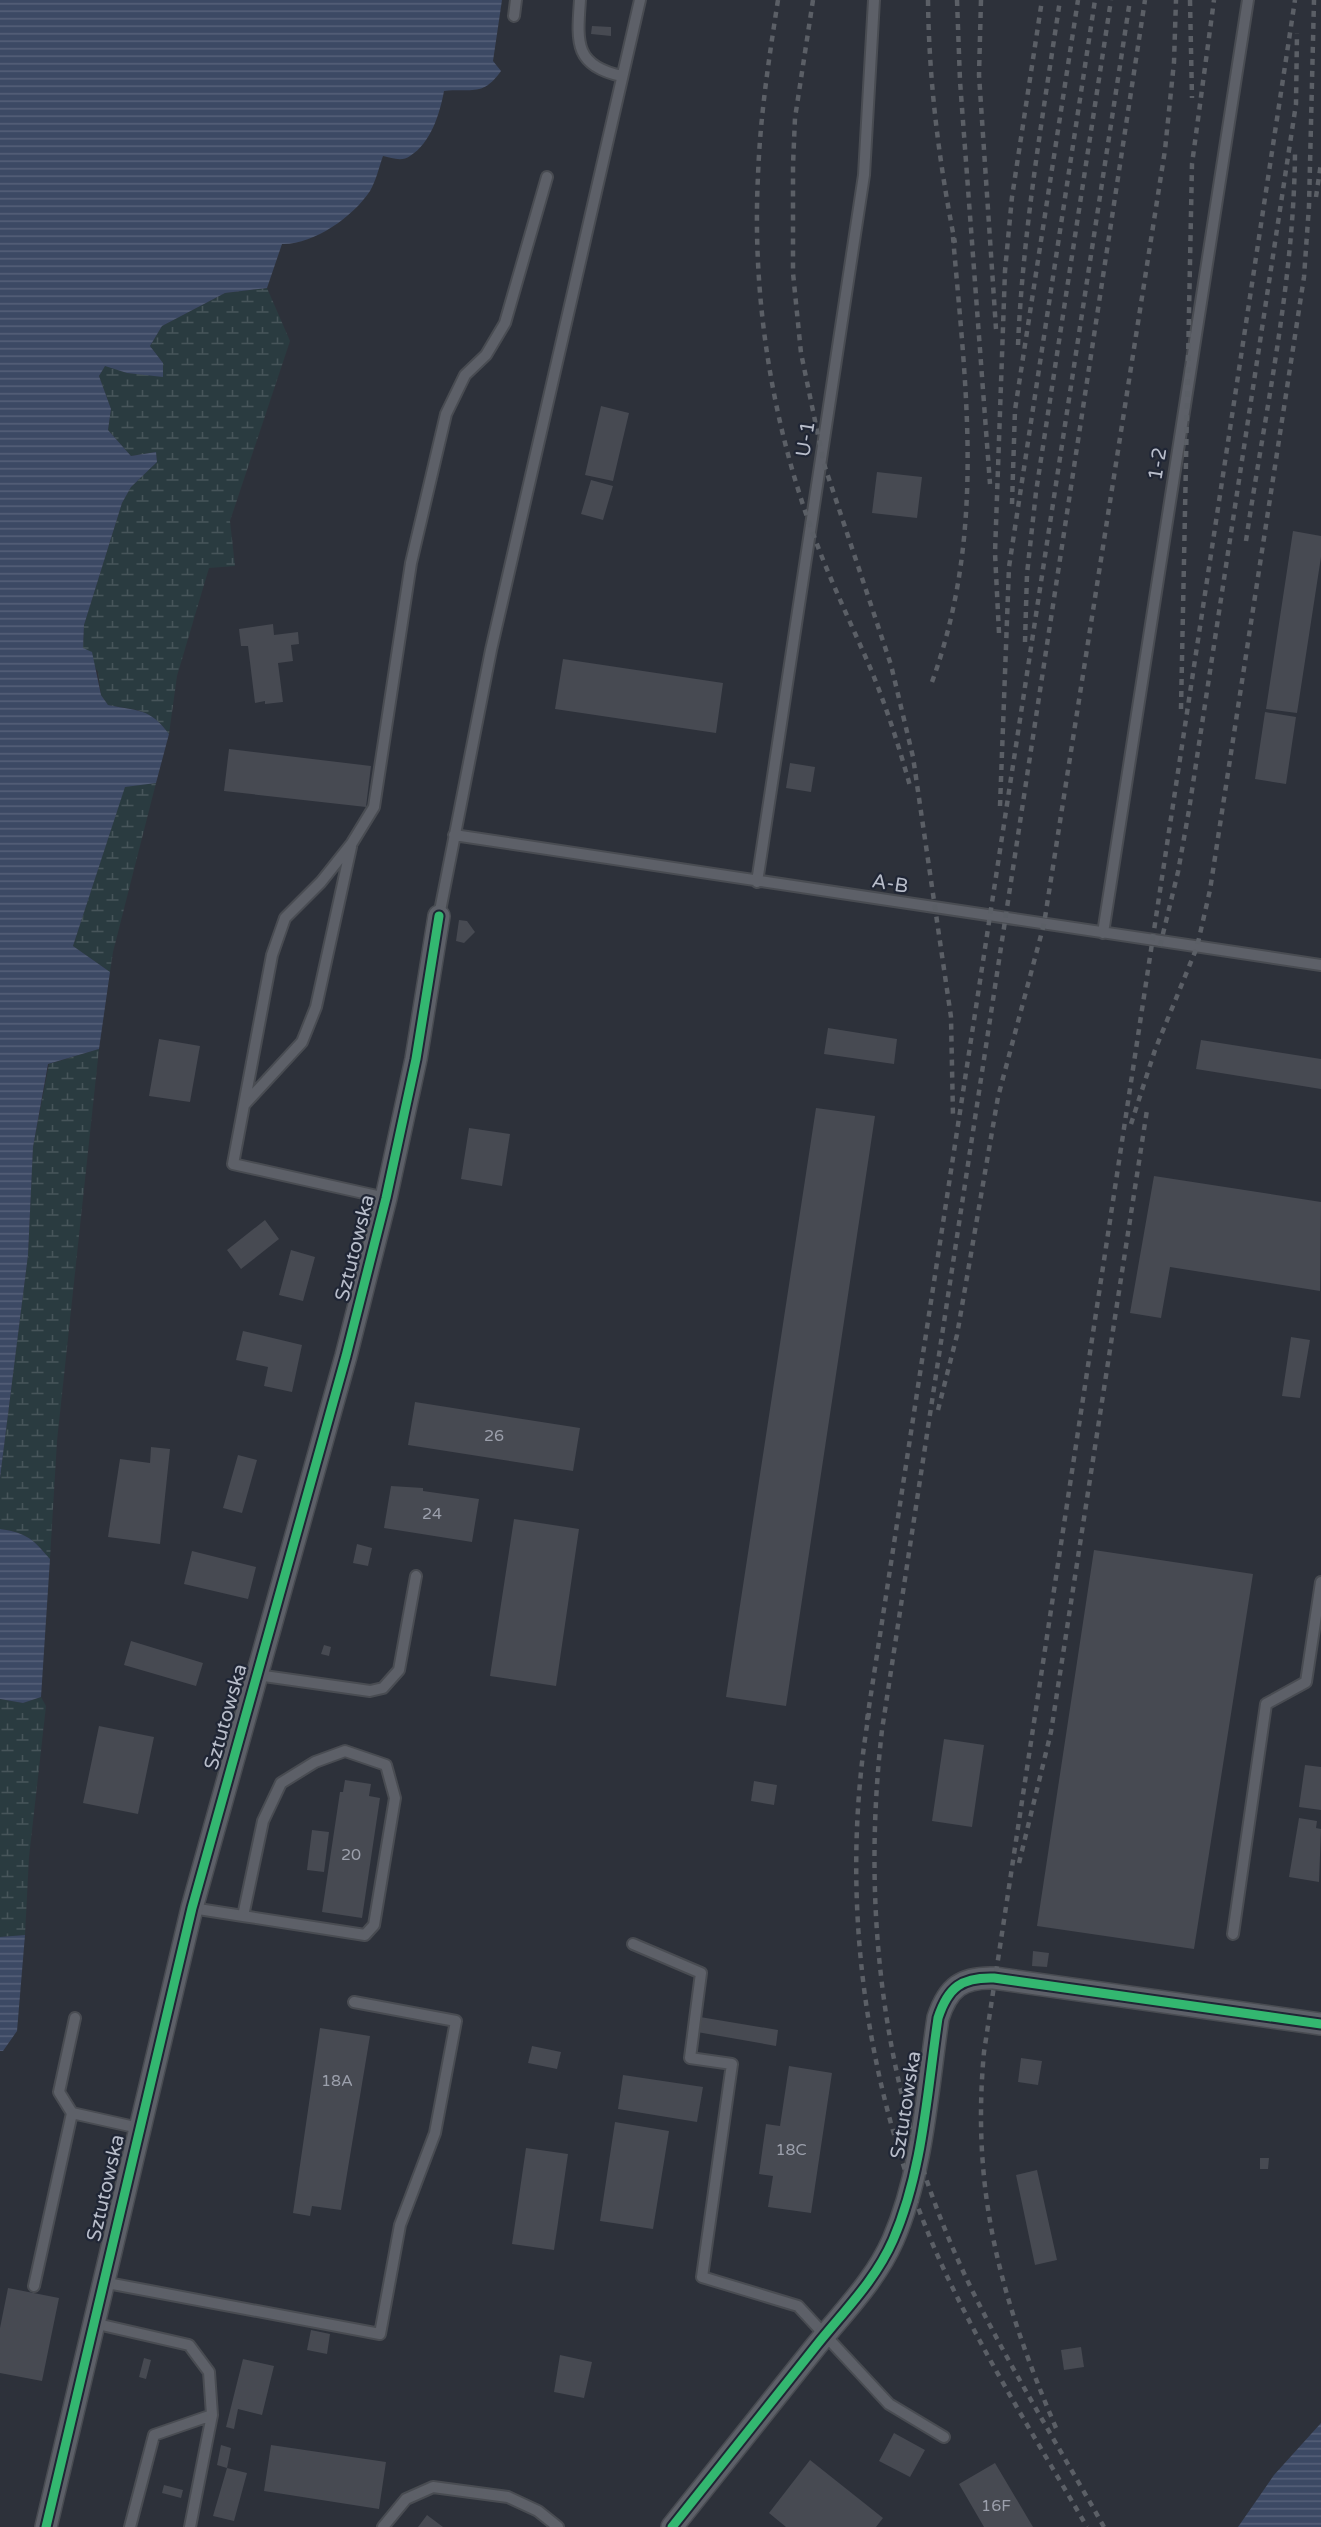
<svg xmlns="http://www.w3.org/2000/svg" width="1321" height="2527" font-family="'Varela Round',sans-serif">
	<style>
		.wetland { fill: url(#wetland-marsh) }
		.water { fill: url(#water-rules) }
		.building { fill: #474a52 }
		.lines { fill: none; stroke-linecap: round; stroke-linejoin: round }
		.service-casing { stroke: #494c52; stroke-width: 14 }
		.minor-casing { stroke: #494c52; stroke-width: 24 }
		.service { stroke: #5d6068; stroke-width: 10 }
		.minor { stroke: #5d6068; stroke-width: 21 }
		.rail { stroke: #5b5f66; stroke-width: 4.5; stroke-dasharray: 6 6; stroke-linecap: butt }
		.cycleway-casing { stroke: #202635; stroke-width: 13 }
		.cycleway { stroke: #33b770; stroke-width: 9 }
		.labels { text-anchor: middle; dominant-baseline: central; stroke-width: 4.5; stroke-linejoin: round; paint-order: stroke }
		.number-label { font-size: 16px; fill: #9ca0ac }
		.street-label { font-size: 20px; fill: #b8bdca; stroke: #202635 }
	</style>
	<defs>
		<pattern id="wetland-marsh" width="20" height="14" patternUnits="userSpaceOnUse" patternTransform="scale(1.5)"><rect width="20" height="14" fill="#2a3b40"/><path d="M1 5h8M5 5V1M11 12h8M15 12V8" fill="none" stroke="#47555a"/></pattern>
		<pattern id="water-rules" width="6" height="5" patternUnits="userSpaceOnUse" patternTransform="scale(1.5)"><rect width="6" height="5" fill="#3c4964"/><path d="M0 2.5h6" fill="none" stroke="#566179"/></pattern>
	</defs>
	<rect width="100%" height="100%" fill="#2d313a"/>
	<path class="wetland" d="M267,288L290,341L230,521L235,566L209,568L177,676L169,734C151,709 138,710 108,705L101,695L98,672L83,648L84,625L122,503L131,487L157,462L156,452L131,456L108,430L111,409L99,376L105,365L127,373L163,376V363L150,346L162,326L225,293Z
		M156,783L113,952L110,972L73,946L125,786Z
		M99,1049L57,1441L50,1559C33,1539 27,1533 0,1529V1478L28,1255L33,1147L49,1064Z
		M41,1697L46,1706L29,1857L25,1935L0,1937V1699L23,1703Z"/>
	<path class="water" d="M0,0H502L493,61L501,71C483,97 472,88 444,91C440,113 431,143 410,156C402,162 392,158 383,156C379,167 376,181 370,191C353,217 313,245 282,244L267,288L225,293L162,326L150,346L163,363V377L127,373L105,366L99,376L111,409L108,430L131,456L156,452L157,462L131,487L122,503L84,625L83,648L92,652L101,695L108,705C138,711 150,708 169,734L156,783L125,787L73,946L110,972L99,1049L48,1064L33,1147L28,1255L0,1478Z
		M0,1529C27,1533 33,1539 50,1559L41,1697L23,1703L0,1699Z
		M25,1935L17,2031L3,2051H0V1937Z
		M1321,2423V2527H1238L1274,2475Z"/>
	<path class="building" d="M592,26L611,27V36L591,34Z
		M601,406L629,413L613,481L585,475Z
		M877,472L922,477L917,518L872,513Z
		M591,480L613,486L603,520L581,514Z
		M1293,531L1321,536V557L1297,713L1266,709Z
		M273,624L274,635L298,632L299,644L291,645L293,661L278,663L283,702L265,704V701L255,703L248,646H241L239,629Z
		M563,659L723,683L716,733L555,709Z
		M1265,712L1296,717L1286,784L1255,779Z
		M229,749L371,766L366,807L224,791Z
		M790,763L815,767L811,792L786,788Z
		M459,920L467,921L475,932L464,943L456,941Z
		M828,1028L897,1039L894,1064L824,1054Z
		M159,1039L200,1046L190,1102L149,1096Z
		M1201,1040L1321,1059V1089L1196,1069Z
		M816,1108L875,1116L786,1706L726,1697Z
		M469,1128L510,1134L502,1186L461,1179Z
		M1154,1176L1321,1202L1320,1291L1170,1267L1161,1318L1130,1313Z
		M265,1220L279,1239L241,1269L227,1250Z
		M291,1250L315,1257L303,1301L279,1295Z
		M243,1331L302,1345L292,1392L264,1386L268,1367L236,1360Z
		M1291,1337L1310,1340L1300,1398L1282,1396Z
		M415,1402L580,1428L573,1471L408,1445Z
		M151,1447L170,1449L160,1544L108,1537L120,1459L150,1463Z
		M238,1455L257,1460L242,1513L223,1508Z
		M391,1486L423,1488V1491L479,1499L472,1542L384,1528Z
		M514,1519L579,1529L556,1686L490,1676Z
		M357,1544L372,1548L368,1566L353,1563Z
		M1094,1550L1253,1574L1194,1949L1037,1926Z
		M192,1551L256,1567L248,1599L184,1584Z
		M131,1641L203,1663L196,1686L124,1665Z
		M324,1645L331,1647L329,1656L321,1654Z
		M99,1726L154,1737L138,1814L83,1803Z
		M944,1739L984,1745L972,1827L932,1821Z
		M1305,1765L1321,1767V1810L1299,1807Z
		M345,1780L371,1784L369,1796L380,1798L362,1918L322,1912L340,1792H343Z
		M754,1781L777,1785L774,1805L751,1801Z
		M1299,1818L1317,1821L1316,1828L1321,1829L1319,1882L1289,1877Z
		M312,1830L329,1832L324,1872L307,1870Z
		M1033,1951L1049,1953L1047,1967L1032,1966Z
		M700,2017L778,2030L776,2046L697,2032Z
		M320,2028L370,2036L341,2210L312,2206L310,2216L293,2213Z
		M532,2046L561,2052L557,2069L528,2063Z
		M1021,2058L1042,2061L1038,2085L1018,2082Z
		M789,2066L832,2073L811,2213L768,2207L773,2176L759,2174L766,2124L780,2126Z
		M623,2075L703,2087L697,2122L618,2109Z
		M615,2122L669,2131L653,2229L600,2221Z
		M526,2148L568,2154L554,2250L512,2244Z
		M1260,2158H1269L1268,2169H1260Z
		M1037,2170L1057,2260L1035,2265L1016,2175Z
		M8,2288L59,2298L42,2381L0,2373V2328Z
		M311,2330L330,2334L327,2354L307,2350Z
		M1081,2347L1084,2367L1064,2370L1061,2350Z
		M560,2355L592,2362L584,2398L554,2392Z
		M144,2358L151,2360L146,2379L139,2377Z
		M243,2359L274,2366L262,2415L238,2409L234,2429L226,2427Z
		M894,2433L925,2450L910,2477L879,2461Z
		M221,2445L231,2448L227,2468L247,2473L234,2521L213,2516L227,2468L217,2465Z
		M271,2445L386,2462L379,2509L264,2491Z
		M810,2460L883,2518L876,2527H786L769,2513Z
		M995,2463L1033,2527H984L959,2484Z
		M164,2485L183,2490L181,2498L162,2493Z
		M427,2515L443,2527H418Z"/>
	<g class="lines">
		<g class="service-casing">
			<path id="service" d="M580,0C577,42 574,66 622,76
				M514,16L516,0
				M454,835L1321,965
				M757,882L864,175L874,0
				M439,916L491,650L640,0
				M1103,933L1248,0
				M244,1105L302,1042L316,1007L351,847
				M386,1198L233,1164L272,955L285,918L321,882L352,843L374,807L411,563L446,414L465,375L486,355L505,323L547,177
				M257,1675L370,1691L383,1688L399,1670L416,1576
				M192,1908L243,1916L365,1935L374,1925L395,1798L386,1765L345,1751L315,1762L281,1783L263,1821L243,1916
				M1233,1934L1266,1704L1306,1682L1321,1582
				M633,1944L701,1973L690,2058L732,2064L702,2277L798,2306L889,2404L944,2437
				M72,2113L59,2092L75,2018
				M102,2282L380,2334L400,2225L435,2133L456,2021L354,2002
				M34,2286L72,2113L139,2128
				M93,2323L189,2345L209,2372L212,2415L190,2527
				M130,2527L154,2435L212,2415
				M383,2527L406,2499L433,2487L508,2497L538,2511L558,2527"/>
		</g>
		<g class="minor-casing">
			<path id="minor" d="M46,2527L192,1908L346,1356L386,1198L416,1059L439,916
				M672,2527C720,2467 768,2406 816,2346C844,2311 875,2281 893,2240C923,2171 927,2092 938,2018C948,1987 962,1977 994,1978L1321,2024"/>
		</g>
		<use href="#service" class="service"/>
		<use href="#minor" class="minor"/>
		<path class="rail" d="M778,0C769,58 760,117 758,176C752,294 771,417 811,528C827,573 847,615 866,658C884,699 898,743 910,786
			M813,0L795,118L793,165V273L801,353L824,464L891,665L913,757L951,1017L953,1116
			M928,0C929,83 939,162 955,243
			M957,0L960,81L990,484
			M981,0L979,75L996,329
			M1190,0L1192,98
			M1316,197L1321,163
			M1018,345C1023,229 1043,115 1060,0
			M1012,504L1015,410L1078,0
			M1246,541C1265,412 1294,282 1295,152
			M999,633L995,553L1005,271L1012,197L1042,0
			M1025,642L1027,574L1036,492L1111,0
			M932,682C986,533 966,390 953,237
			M1181,709L1192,164L1214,0
			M1000,806L1009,567L1095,0
			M1160,946L1178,872L1189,810L1296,104L1297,33
			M1131,1124L1155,1050L1197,947L1210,890L1304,277L1309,206L1314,0
			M938,1410L957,1335L998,1097L1044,924L1165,150L1174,62L1176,0
			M869,1713C837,1901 866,2102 946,2274C987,2361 1039,2444 1087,2527
			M867,1720L1130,0
			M1019,1863L1051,1732L1147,1110
			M1056,2428C1001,2299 971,2193 984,2052L1295,0
			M1104,2527C1063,2454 1018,2381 980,2306C888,2126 859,1930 882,1730L1145,0"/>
		<g class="cycleway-casing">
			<path id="cycleway" d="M46,2527L192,1908L346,1356L386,1198L416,1059L439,916
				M672,2527C720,2467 768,2406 816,2346C844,2311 875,2281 893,2240C923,2171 927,2092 938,2018C948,1987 962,1977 994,1978L1321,2024"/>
		</g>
		<use href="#cycleway" class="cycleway"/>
	</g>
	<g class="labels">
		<g class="number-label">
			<text x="494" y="1436">26</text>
			<text x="432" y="1514">24</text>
			<text x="351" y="1855">20</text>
			<text x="337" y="2081">18A</text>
			<text x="791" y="2150">18C</text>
			<text x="996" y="2506">16F</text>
		</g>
		<g class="street-label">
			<text transform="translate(806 439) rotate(-81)">U-1</text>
			<text transform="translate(1158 464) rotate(-81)">1-2</text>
			<text transform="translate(890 884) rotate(9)">A-B</text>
			<text transform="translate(355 1248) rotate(-76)">Sztutowska</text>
			<text transform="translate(226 1717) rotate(-74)">Sztutowska</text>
			<text transform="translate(906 2105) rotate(-81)">Sztutowska</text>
			<text transform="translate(106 2188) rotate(-77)">Sztutowska</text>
		</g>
	</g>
</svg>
